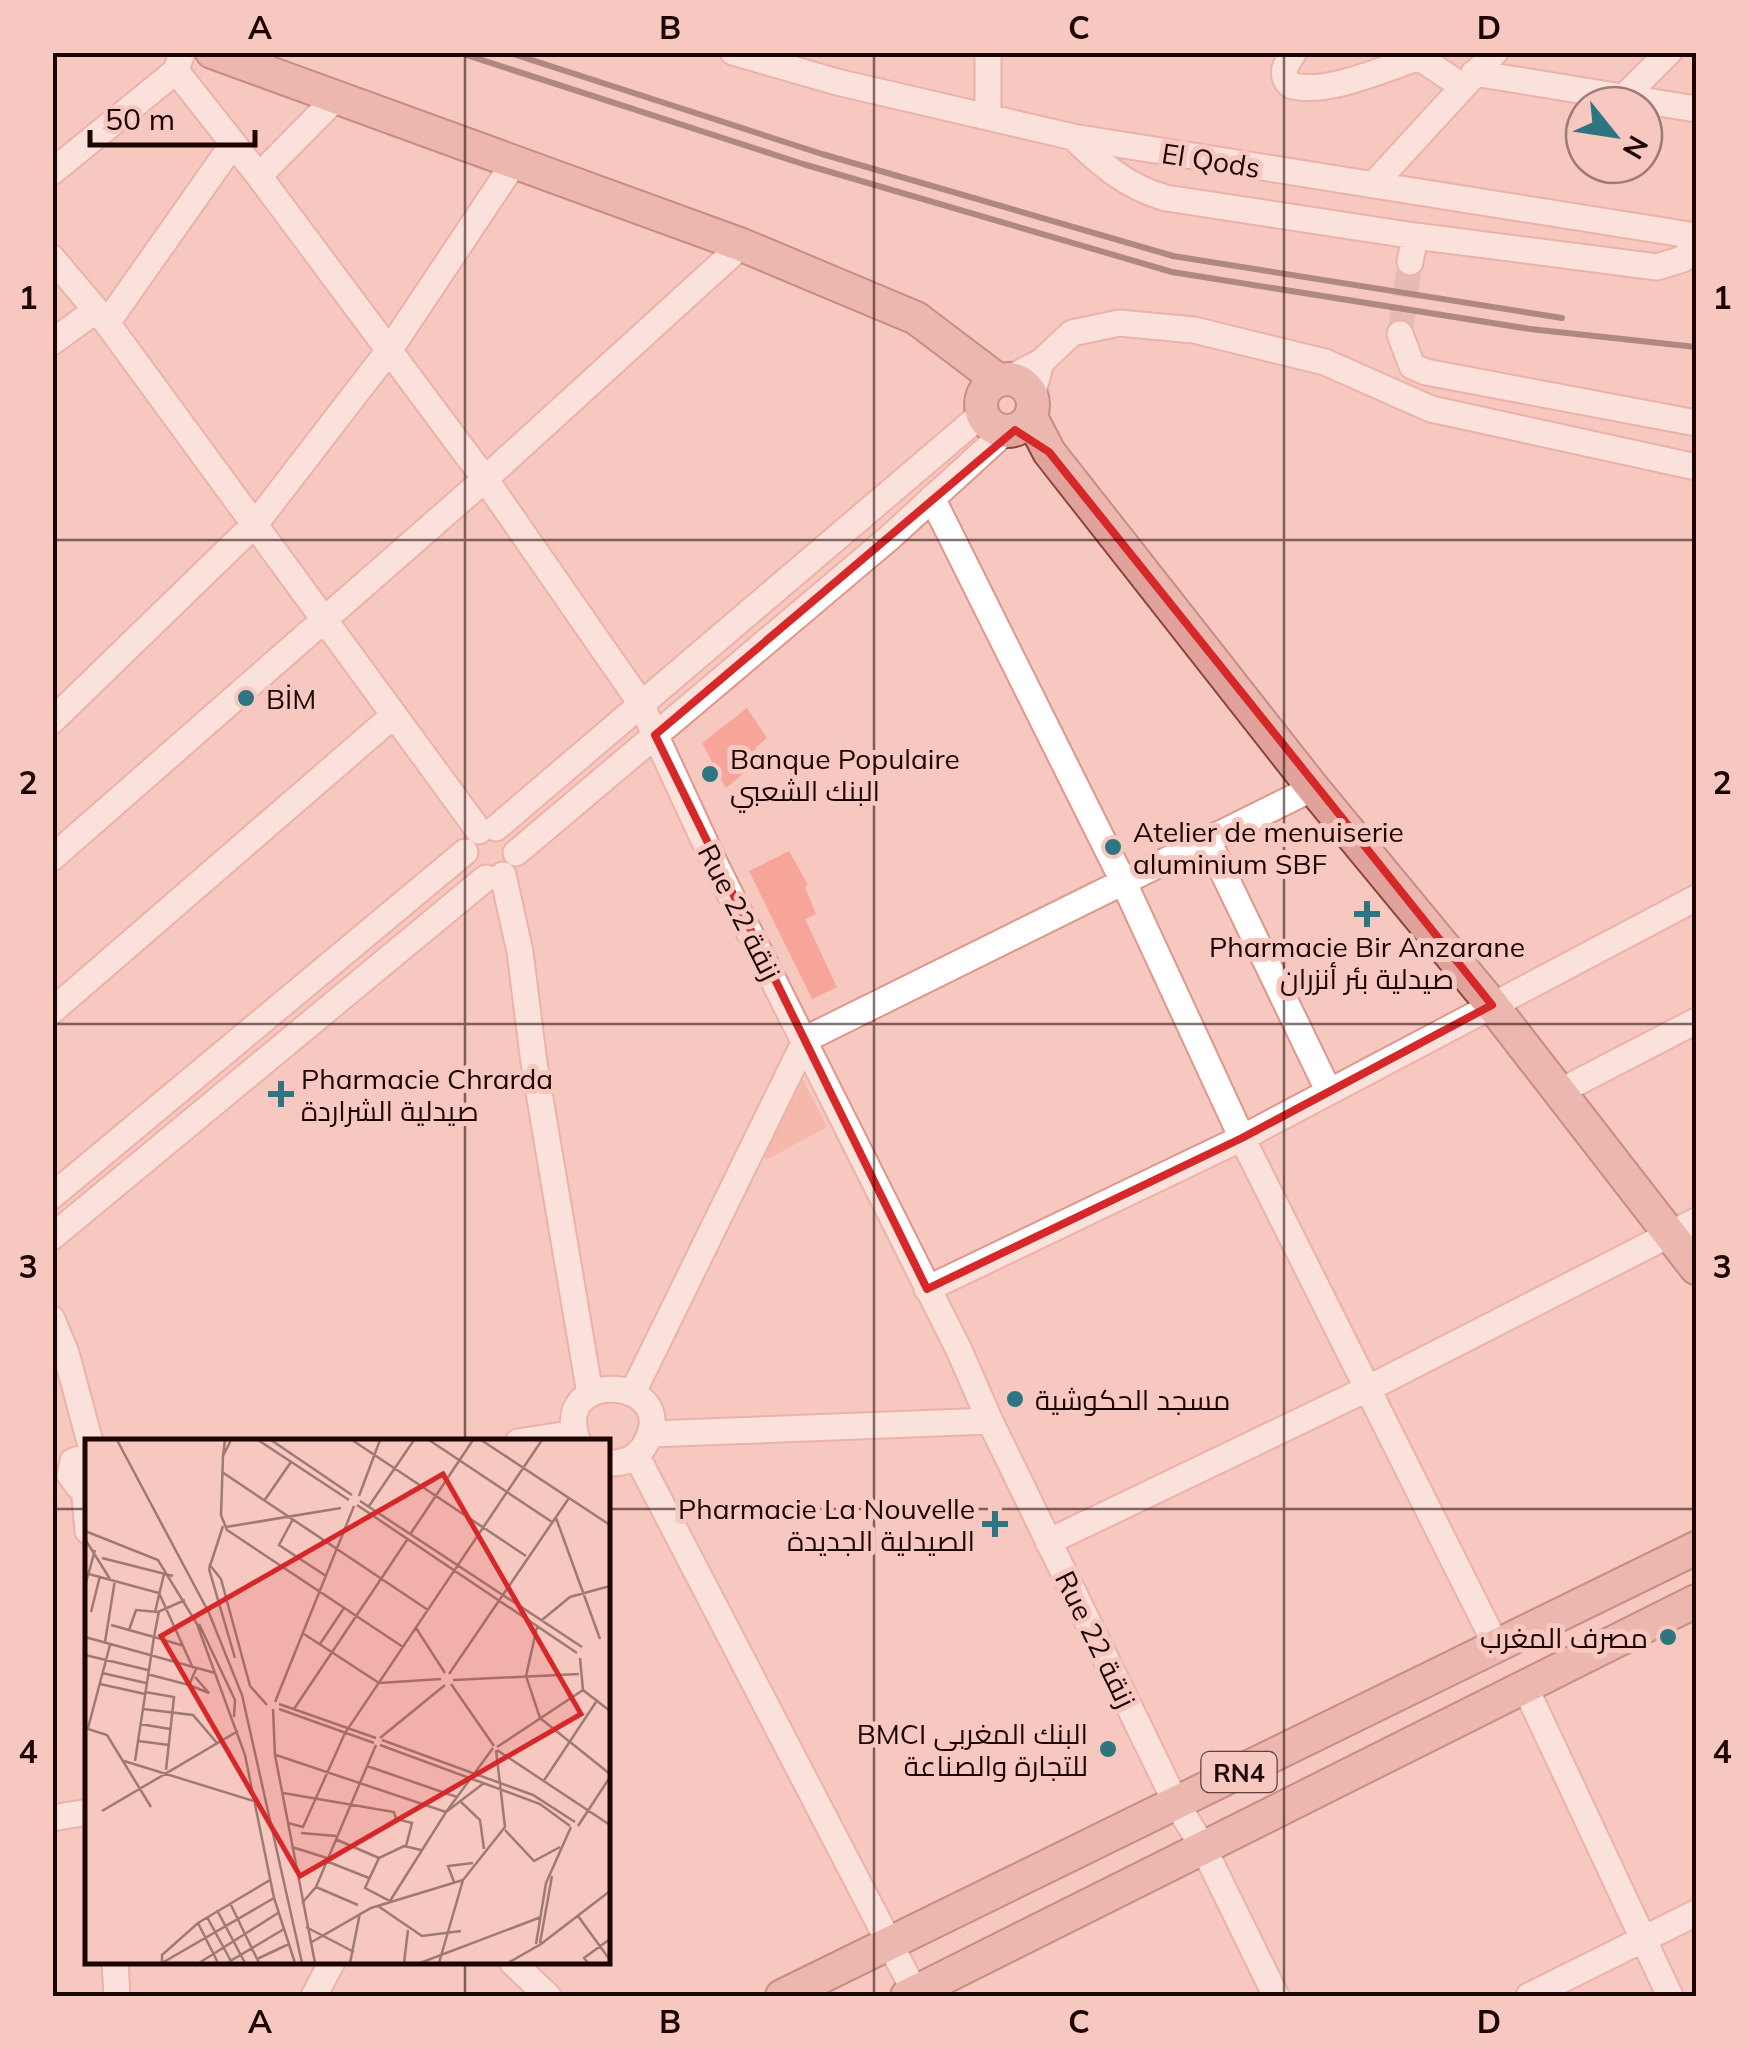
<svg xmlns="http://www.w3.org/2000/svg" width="1749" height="2049" font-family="Mulish,Cairo,sans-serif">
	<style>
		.building { fill: #f7a598 }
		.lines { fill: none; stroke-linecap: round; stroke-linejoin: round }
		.minor-tunnel { stroke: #d5aba4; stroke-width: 25; stroke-dasharray: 25 12; stroke-linecap: butt }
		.minor-casing { stroke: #df968b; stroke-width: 29 }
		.major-casing { stroke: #8f433a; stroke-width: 36 }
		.minor { stroke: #fff; stroke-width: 25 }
		.major { stroke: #e0a29a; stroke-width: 32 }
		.rail { stroke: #593b38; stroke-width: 6 }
		.marked { fill: none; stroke: #d62828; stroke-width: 8; stroke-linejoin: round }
		.grid { fill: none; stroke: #1d0504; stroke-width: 2.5; stroke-opacity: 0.55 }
		.poi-dot { fill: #2d7580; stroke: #f6c8c0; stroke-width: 4 }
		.labels { text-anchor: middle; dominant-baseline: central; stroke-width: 10; stroke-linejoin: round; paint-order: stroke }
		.shield { fill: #f6c8c0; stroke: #5e403c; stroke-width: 2.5 }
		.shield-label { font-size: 25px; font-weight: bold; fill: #1d0504 }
		.street-label { font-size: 28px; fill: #1d0504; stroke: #f6c8c0 }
		.poi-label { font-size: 28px; fill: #1d0504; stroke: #f6c8c0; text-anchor: start }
		.inset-road { fill: none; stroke: #9f7a75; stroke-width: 2.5 }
		.view { fill: #d62828; fill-opacity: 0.15; stroke: #d62828; stroke-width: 5 }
		.inset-edge { fill: none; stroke: #1d0504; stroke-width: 5 }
		.neatline { fill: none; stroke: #1d0504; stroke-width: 4 }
		.grid-label { font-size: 32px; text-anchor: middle; font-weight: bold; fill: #1d0504 }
	</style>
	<rect width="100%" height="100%" fill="#f6c8c0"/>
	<path class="building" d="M747,708L767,738L755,748L761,759L726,788L702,743Z
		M789,851L808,885L805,887L816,914L805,919L837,987L812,999L749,871Z
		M801,1075L827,1127L766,1160L759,1143Z"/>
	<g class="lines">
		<path class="minor-tunnel" d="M1400,334L1410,262"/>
		<g class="minor-casing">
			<path id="minor" d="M733,52L837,82L1073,137L1696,236
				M1294,52C1286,64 1279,73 1290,85C1324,96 1384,69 1417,58
				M1411,52L1462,86
				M176,71L259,176
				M1474,73L1696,109
				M1624,97L1669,52
				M336,98L259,176L485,479L640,702L715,864L959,1350L990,1421L1176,1803L1203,1847L1276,1996
				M988,116V52
				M1073,137C1102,165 1127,187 1166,198L1415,236L1657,267L1683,259L1696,244
				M52,172L176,71L182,52
				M1373,185L1495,52
				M52,258L107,323L479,831
				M1410,262L1415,236
				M107,323L233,144
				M1400,334L1412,366L1426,372L1696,423
				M52,342L95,311
				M1041,362L1072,333L1119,323L1194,330L1325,362L1431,409L1696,467
				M1008,379L1041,362L1032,397
				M932,498L1123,881L1242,1138L1496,1645
				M52,721L256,523L390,349L514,163
				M496,828L982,414
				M1208,841L1329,1092
				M516,853L888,539L1005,432
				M52,858L485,479L742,245
				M503,875L520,952L534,1063L590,1394
				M52,1011L393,716
				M1559,1092L1696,1021
				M52,1196L465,852
				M52,1237L486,878
				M927,1289L1242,1138L1696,898
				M52,1319L66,1353L90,1442
				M633,1392L806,1039L1313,788
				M650,1434L990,1421
				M518,1442L575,1433
				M578,1442C548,1366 682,1377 646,1443C638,1458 624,1464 608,1463
				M636,1455L917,1996
				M88,1456L73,1461L70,1475L78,1486L88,1487
				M84,1487L88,1531
				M1048,1542L1369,1388L1696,1221
				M1525,1687L1670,1996
				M52,1818L88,1812
				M115,1962L117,1996
				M512,1962L548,1996
				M314,1996L332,1962
				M1529,1996L1696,1913"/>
		</g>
		<g class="major-casing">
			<path id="major" d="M212,52L742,245L916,318L998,380
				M981 405a26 26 0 1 1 52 0a26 26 0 1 1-52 0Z
				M1031,417L1049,452L1313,788L1492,1005L1696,1268
				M782,1996L1696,1548
				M907,1996L1696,1601"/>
		</g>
		<use href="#minor" class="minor"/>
		<use href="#major" class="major"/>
		<path class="rail" d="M457,52L803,164L1172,272L1530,329L1696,347
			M507,52L822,154L1173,256L1562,318"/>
	</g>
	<path d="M0 0H1749V2049H0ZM1015,430L1049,452L1492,1005L1242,1138L927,1289L655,735Z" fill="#f6c8c0" fill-opacity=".55" fill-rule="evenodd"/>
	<path class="marked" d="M1015,430L1049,452L1492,1005L1242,1138L927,1289L655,735Z"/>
	<path class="grid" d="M465,52V1442M874,52V1996M1284,52V1996M52,540H1696M52,1024H1696M52,1509H88M608,1509H1696M465,1962V1996"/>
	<g class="poi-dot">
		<circle cx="246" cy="698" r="10"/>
		<circle cx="710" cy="774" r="10"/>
		<circle cx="1113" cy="847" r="10"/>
		<path d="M1362 899h10v10h10v10h-10v10h-10v-10h-10v-10h10z"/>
		<path d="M276 1079h10v10h10v10h-10v10h-10v-10h-10v-10h10z"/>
		<circle cx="1015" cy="1399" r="10"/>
		<path d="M990 1509h10v10h10v10h-10v10h-10v-10h-10v-10h10z"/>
		<circle cx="1668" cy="1637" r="10"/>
		<circle cx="1108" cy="1749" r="10"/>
	</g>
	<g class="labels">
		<rect class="shield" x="1201.5" y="1752" width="75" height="40" rx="8"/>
		<g class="shield-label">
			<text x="1239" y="1772">RN4</text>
		</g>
		<g class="street-label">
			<text transform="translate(1211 160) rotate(9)">El Qods</text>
			<text transform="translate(740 912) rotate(63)">Rue 22 زنقة</text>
			<text transform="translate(1096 1639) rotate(64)">Rue 22 زنقة</text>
		</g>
		<g class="poi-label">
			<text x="266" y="698">BİM</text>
			<text x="730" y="758">Banque Populaire<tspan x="730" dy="32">البنك الشعبي</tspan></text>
			<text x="1133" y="831">Atelier de menuiserie<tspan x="1133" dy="32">aluminium SBF</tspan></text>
			<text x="1367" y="946" text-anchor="middle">Pharmacie Bir Anzarane<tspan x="1367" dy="32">صيدلية بئر أنزران</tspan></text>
			<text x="301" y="1078">Pharmacie Chrarda<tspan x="301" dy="32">صيدلية الشراردة</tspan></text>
			<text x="1035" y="1399">مسجد الحكوشية</text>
			<text x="975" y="1508" text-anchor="end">Pharmacie La Nouvelle<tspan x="975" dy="32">الصيدلية الجديدة</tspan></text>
			<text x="1648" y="1637" text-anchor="end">مصرف المغرب</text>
			<text x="1088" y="1733" text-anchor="end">BMCI البنك المغربي<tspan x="1088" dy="32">للتجارة والصناعة</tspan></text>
		</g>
	</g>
	<g transform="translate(85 1439)">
		<rect width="525" height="525" fill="#f6c8c0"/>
		<path class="inset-road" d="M32,1L124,174L157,256L217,524M140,1L138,17L146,1M173,1L264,61M186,1L267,56M267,1L441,117M344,1L467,83M396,1L525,86M138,17L136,76L142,91L318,208M137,33L343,171M274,57L295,1M179,62L206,23M275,62L497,208M272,66L492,214M284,67L329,1M471,79L515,200M208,80L194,106L241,137M138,87L124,130L150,219M141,88L256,69M0,92L73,121L112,185L160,316L189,459L210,524M326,94L388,1M0,100L25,140M17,119L88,137M124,125L136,140L165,247L182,266M0,134L74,154L108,229M0,147L10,111M74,172L69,198L99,207M6,173L15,137M70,173L79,135M457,181L485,158L525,147M114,185L150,261L149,278M26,186L69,198L50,322M452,188L441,237L455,279L525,335M331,189L360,234M44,191L51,171L73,173L100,161M219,195L294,244L356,240M0,198L130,234M20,203L30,141M235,205L259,169M0,216L63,231M495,219L498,251L525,272M17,234L61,244M62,235L104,246L111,230M364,235L484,59M368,241L494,235M15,245L60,255M366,245L409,307M104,246L124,254L110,238M60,253L89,258L81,331M190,263L269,67M194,265L291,299M58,270L108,276L132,304M188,270L190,316L230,524M194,270L289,304M209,270L322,101M55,285L85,290M0,289L22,296L66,368M3,289L25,206M295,299L360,246M297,301L448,356L490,383M53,302L84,306M295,306L455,365L485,387M412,308L498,251M412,311L525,386M191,316L361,373L408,309M39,322L172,363M282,327L372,358M458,343L511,263M198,354L309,373L311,380L327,384L321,407M376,363L395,381L399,410M17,372L153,292M203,384L218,388L260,294L457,1M493,387L525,338M420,391L449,422L475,408M216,394L251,397M250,400L294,419M207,408L242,419M336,411L319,407L294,419L280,449L305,462L361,373L399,344M241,422L284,439M369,443L363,427L388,424M231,448L273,466M145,464L174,524M217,464L231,448L291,306M293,467L337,497L376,492M132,471L160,524M493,477L525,521M122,478L147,524M113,484L133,524M221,488L269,513M225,504L286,469L378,441M455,504L467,437M451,505L461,444L486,388M456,505L525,452M172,520L204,505M77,524V516L113,484L185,441M77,524L189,459M114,524L193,474M142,524L199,490M265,524L275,474M319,524L323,491M335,524L456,478M354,524L378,441L420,388L411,311M423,524L456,505L451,508M503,524L499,519L525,500"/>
		<path class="view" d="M358,35L496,275L215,437L76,197Z"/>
		<rect width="525" height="525" class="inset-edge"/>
	</g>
	<rect width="1749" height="2049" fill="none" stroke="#f6c8c0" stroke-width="110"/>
	<g transform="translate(1614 135) rotate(120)"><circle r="48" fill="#f6c8c0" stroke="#9f7a75" stroke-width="2.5"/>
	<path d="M0-8L18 38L0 25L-18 38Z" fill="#2d7580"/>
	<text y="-15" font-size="28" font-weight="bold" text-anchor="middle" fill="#1d0504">N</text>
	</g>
	<path d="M90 130v15h165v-15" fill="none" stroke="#1d0504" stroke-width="5"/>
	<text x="105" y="130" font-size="30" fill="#1d0504" stroke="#f6c8c0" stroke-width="8" paint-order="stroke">50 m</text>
	<rect x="55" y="55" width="1639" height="1939" class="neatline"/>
	<g class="grid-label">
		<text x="260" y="39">A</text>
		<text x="670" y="39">B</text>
		<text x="1079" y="39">C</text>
		<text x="1489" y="39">D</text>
		<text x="28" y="309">1</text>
		<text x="1722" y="309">1</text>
		<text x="28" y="794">2</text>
		<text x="1722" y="794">2</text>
		<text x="28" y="1278">3</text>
		<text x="1722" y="1278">3</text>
		<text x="28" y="1763">4</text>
		<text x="1722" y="1763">4</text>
		<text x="260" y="2033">A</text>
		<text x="670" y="2033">B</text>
		<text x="1079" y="2033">C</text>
		<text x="1489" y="2033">D</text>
	</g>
</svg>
